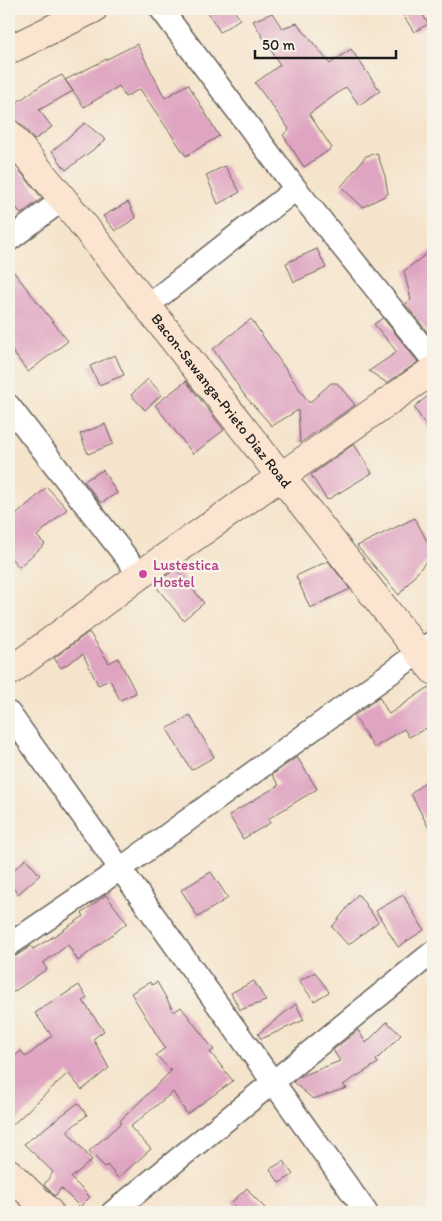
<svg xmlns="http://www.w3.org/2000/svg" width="442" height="1221" font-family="Itim,sans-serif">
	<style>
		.building { fill: #dfa4c1 }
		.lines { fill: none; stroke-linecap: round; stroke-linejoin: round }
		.street-casing { stroke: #68625a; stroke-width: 25 }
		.secondary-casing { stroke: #68625a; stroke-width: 30 }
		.street { stroke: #fff; stroke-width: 22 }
		.secondary { stroke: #fce5d0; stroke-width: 28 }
		.hotel-dot { fill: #d1479c; stroke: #f7f3e8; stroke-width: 2 }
		.labels { text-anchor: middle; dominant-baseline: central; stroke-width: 5; stroke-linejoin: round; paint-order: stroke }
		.street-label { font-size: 15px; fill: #1c1c1c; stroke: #f7f3e8 }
		.hotel-label { font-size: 15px; fill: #b23c85; stroke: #f7f3e8; text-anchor: start }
	</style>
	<rect width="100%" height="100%" fill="#f7f3e8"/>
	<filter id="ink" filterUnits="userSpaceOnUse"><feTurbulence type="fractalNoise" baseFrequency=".02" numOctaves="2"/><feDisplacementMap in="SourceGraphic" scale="10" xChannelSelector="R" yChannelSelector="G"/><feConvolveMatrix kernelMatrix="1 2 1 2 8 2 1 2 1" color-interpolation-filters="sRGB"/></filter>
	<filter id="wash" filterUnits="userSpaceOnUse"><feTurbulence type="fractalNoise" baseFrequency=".0096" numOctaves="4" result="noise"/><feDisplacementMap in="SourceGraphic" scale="20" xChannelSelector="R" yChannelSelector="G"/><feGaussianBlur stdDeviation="1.12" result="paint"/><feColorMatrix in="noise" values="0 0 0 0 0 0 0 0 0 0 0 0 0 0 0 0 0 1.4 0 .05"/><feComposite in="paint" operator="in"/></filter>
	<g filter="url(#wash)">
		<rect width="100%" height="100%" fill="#f5e4cc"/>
		<g id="blocks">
			<path class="building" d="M206,9H233L240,19L220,32Z
				M399,9H420L428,24L414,32Z
				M272,13L282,28L297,23L330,64L351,49L380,91L359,105L346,87L309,114L332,148L304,167L283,135L289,129L255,83L280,65L253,21Z
				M137,44L165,98L188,84L219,136L186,156L140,89L125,97L119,86L84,107L65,80Z
				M62,75L73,91L39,110L52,127L34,140L21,124L9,119V108L40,86Z
				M85,123L106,140L66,170L52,151Z
				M377,153L385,176L388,194L363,207L341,187L366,156Z
				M9,158L42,198L21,214L9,197Z
				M225,166L240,192L218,204L206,175Z
				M128,202L136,218L115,231L103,216Z
				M317,249L326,268L294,282L286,263Z
				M433,249V339L405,304L411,300L404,271Z
				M9,266L68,341L28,372L9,347Z
				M383,318L418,362L387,383L369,371L397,352L374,324Z
				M251,319L309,403L331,383H337L355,405L300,443L298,410L272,426L245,396L213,349Z
				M115,355L124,375L99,385L90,366Z
				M148,379L162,394L145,410L131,395Z
				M186,381L224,430L193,454L155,405Z
				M433,392V437L414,407Z
				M105,424L113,444L88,454L80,434Z
				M354,444L372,473L327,500L311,475Z
				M103,470L117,493L101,503L84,481Z
				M47,487L67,509L37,536L45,544L19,567L9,556V504L17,514Z
				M415,518L433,553L399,595L357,546Z
				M328,561L350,589L310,608L296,576Z
				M176,569L204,603L183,620L154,584Z
				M89,632L109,663L118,658L136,693L120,700L110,680L98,685L83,654L61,668L54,658Z
				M432,685L433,725L409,737L404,729L374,748L354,716L379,697L389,714Z
				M190,715L214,757L191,770L167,729Z
				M297,757L317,789L268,819L270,823L243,839L229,815L279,785L272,775Z
				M433,775V836L411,794Z
				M26,859L40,875L18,894L9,883V874Z
				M211,872L228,898L198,917L181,890Z
				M358,894L378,922L348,945L332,927Z
				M106,895L127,923L78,961L68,945L43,963L47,969L9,995V958L16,956L31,946L33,949L48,940L84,916L82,913Z
				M403,895L424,930L398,947L376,911Z
				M315,972L329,992L314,1001L299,981Z
				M254,981L266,1001L240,1010L231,993Z
				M150,982L152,985L157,982L174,1012L181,1007L214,1050L210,1052L233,1081L187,1114L173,1092L130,1127L151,1149L118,1178L107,1165L105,1167L89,1151L121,1123L120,1121L171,1071L156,1055L165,1048L131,993Z
				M79,985L87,998L83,1001L104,1031L93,1039L109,1068L82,1090L68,1073L9,1128V1061L21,1051L26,1057L52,1036L35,1013Z
				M296,1004L304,1020L261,1039L258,1034Z
				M387,1022L401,1035L376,1060L378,1063L343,1085L347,1088L313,1099L293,1082L299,1077L340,1061L333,1050L358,1030L366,1043Z
				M78,1103L87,1115L67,1131L92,1160L71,1178L90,1197L80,1207L61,1188L55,1196L44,1185L53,1172L24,1144Z
				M284,1161L293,1175L279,1183L270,1169Z
				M247,1188L253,1196L269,1212H241L232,1202Z"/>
		</g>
	</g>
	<g filter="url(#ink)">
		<use href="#blocks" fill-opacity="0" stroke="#68625a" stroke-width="1"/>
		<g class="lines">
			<g class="street-casing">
				<path id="street" d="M161,9L296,189L433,360
					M9,240L63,199
					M147,306L296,189
					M9,406L140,575
					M9,713L366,1212
					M9,945L119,870L433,642
					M113,1212L433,952"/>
			</g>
			<g class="secondary-casing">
				<g id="secondary">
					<path d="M9,50L93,9"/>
					<path id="s1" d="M9,134L63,199L433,670"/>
					<path d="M9,672L140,575L433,370"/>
					<path d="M9,1173L49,1212"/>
				</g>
			</g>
			<use href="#street" class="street"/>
			<use href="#secondary" class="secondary"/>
		</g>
	</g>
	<circle class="hotel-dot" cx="143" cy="574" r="5"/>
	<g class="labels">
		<g class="street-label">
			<text stroke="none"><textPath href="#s1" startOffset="341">Bacon-Sawanga-Prieto Diaz Road</textPath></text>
		</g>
		<g class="hotel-label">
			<text x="153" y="565">Lustestica<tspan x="153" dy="17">Hostel</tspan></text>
		</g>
	</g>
	<rect width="442" height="1221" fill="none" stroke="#f7f3e8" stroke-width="30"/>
	<path d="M255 50v8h141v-8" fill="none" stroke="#1c1c1c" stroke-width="2.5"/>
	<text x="262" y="50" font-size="15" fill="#1c1c1c" stroke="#f7f3e8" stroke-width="4" paint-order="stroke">50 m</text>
</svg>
